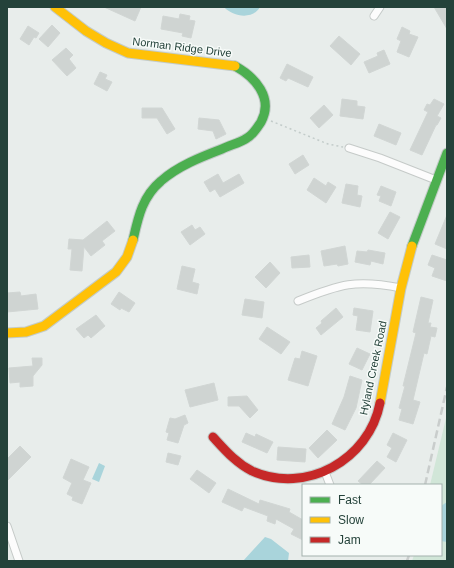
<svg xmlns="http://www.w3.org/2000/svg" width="454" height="568" font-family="Arial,sans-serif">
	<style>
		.green { fill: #d1e6d8 }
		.water { fill: #a9d4db }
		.building { fill: #cfd4d2; stroke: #d1d6d4 }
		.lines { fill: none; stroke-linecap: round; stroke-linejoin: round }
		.street-casing { stroke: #c5cac8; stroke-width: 9 }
		.fast-casing { stroke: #c3cbc8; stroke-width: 11 }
		.slow-casing { stroke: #c3cbc8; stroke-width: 11 }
		.jam-casing { stroke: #c3cbc8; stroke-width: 11 }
		.path { stroke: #c3ccca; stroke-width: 1.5; stroke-dasharray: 2 3; stroke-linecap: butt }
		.street { stroke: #fcfcfc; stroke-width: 7 }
		.fast { stroke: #4caf50; stroke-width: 9 }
		.slow { stroke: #ffc107; stroke-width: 9 }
		.jam { stroke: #c62828; stroke-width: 9 }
		.rail { stroke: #c9cdcc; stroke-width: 2.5; stroke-dasharray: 8 4; stroke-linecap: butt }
		.labels { text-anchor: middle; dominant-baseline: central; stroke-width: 3; stroke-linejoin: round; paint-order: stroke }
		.street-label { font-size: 11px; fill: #24423a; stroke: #f7fbf9 }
	</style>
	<rect width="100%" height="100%" fill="#e8edeb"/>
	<path class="green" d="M447,414V561H412L414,555H441V485H430Z"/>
	<path class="water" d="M224,7H260C253,20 233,17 224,7Z
		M99,463L105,466L99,482L92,479Z
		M447,502V542L441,541V506Z
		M265,537L271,539L289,553L288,561H243Z"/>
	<path class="building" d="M104,7H141L135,21Z
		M434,7H447V29Z
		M180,14L190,16L189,20L195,21L191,38L182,36L183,33L161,29L163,16L179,19Z
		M52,25L60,33L48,47L39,39Z
		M28,26L39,33L36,38L34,37L29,45L20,39Z
		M402,27L410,31L409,34L418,37L409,57L397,52L401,41L397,39Z
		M339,36L360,54L351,65L330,46Z
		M66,48L73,55L69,59L76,68L67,76L52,60Z
		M384,50L390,64L369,73L364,62L378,56L377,53Z
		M287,64L313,77L308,87L288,78L286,81L280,78Z
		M100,72L107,75L105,79L112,82L107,91L94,84Z
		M342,99L357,101V106L365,107L363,119L340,116Z
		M434,99L444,104L437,116L441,118L437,125H436L422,155L410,150L428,112L424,110L427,104L430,105Z
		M324,105L333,115L319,128L310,118Z
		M142,108H162L175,129L167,134L157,118H142Z
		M199,118L219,120L226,134L216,139L213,131L198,129Z
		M379,124L401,133L396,145L374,136Z
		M303,155L309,165L295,174L289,164Z
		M218,174L223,183L239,174L244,183L220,197L215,189L210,192L204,182Z
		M314,178L326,186L328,182L336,187L326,203L307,190Z
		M346,184L358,186L357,195L362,196L360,207L342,203Z
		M381,186L396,192L391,206L379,201L381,196L377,195Z
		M390,212L400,217L388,239L378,233Z
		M447,215V249L435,244Z
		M107,221L115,231L102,241L105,245L91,256L84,247L82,271L70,270L72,249H68L69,239L83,240Z
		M192,225L195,230L200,227L205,234L190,245L181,232Z
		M345,246L348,264L338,266L337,264L324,266L321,251Z
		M368,250L385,253L383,264L371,261L370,265L355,262L357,251L367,252Z
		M309,255L310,267L292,268L291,257Z
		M432,255L447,260V281L432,276L435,268L428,265Z
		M270,262L280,273L266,288L255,277Z
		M182,266L195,269L192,282L199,284L197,294L177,289Z
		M20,292L21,296L36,294L38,309L7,312V293Z
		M119,292L135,303L129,312L121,308L120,310L111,304Z
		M421,297L433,300L428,323H431L430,327L437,328L435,337L431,336L427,354L424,353L413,400L420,402L413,424L399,420L402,409L399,408L405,386H403L416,333L413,332Z
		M245,299L264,302L262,318L242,315Z
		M336,308L343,317L321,335L316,328L322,323L321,321Z
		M354,308L373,311L370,332L356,330L358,316L353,315Z
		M96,315L105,326L91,338L88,335L84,338L76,329Z
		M267,327L290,342L281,354L259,339Z
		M357,348L370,354L362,370L349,364Z
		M302,351L317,356L308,386L288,380L295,358L300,359Z
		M32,358H42V365L33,376V386L20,387V382L10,383L9,368L33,366Z
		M350,376L362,380L356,408L345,430L332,424L344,397Z
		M214,383L218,400L190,407L185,390Z
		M247,396L258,410L250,418L239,406H228V397Z
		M185,415L188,423L184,425L178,443L167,440L169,433L166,432L170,418L175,419Z
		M327,430L337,440L318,458L309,448Z
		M246,433L255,437L256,434L273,442L267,453L242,442Z
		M393,433L407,440L396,462L387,457L392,448L387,445Z
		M20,446L31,457L7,481V459Z
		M278,447L306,449L305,462L277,460Z
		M168,453L181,456L178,465L166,462Z
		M71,459L89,467L83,480L91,483L82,504L72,500L73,497L67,494L72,483L63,478Z
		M377,461L385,468L369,485H363L358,481Z
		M197,470L216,483L209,493L190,479Z
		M228,489L259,504L260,500L290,509L289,512L303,520V540L291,534L294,529L276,519L275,524L267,521L268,516L244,507L242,511L222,502Z"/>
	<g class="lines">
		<g class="street-casing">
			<path id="street" d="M374,16L380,7
				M349,148L380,158L436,180
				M298,301C340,284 356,279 401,288
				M325,472L330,485
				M7,526L19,561"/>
		</g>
		<g class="fast-casing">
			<path id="fast" d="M133,240C138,218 142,197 161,181C178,166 201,157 222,149C230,145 240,143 247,138C253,135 257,128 261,122C274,98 255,77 235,66
				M412,246L447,153"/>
		</g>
		<g class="slow-casing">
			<path id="slow" d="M55,7L86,31L106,43L128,53L235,66
				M7,333L26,332L44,326L116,272L127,257L133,240
				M380,403L401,288L412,246"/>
		</g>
		<g class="jam-casing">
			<path id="jam" d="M213,437C225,450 236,463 252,471C306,495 369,460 380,403"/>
		</g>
		<path class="path" d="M271,121L328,144L343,147"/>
		<use href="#street" class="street"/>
		<use href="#fast" class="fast"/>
		<use href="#slow" class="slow"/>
		<use href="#jam" class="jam"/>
		<path class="rail" d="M425,485L447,387
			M407,561L409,555"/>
	</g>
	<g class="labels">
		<g class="street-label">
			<text transform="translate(182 47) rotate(7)">Norman Ridge Drive</text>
			<text transform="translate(373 368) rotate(-78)">Hyland Creek Road</text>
		</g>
	</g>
	<rect width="454" height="568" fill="none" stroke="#24423a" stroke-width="16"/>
	<rect x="302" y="484" width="140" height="72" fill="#f7fbf9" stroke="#a3b1ad"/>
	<rect x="310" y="497" width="20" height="6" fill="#4caf50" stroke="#a3b1ad"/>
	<text x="338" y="504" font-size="12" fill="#24423a">Fast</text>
	<rect x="310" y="517" width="20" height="6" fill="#ffc107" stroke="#a3b1ad"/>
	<text x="338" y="524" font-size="12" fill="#24423a">Slow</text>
	<rect x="310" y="537" width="20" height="6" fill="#c62828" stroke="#a3b1ad"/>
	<text x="338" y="544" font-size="12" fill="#24423a">Jam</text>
</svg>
